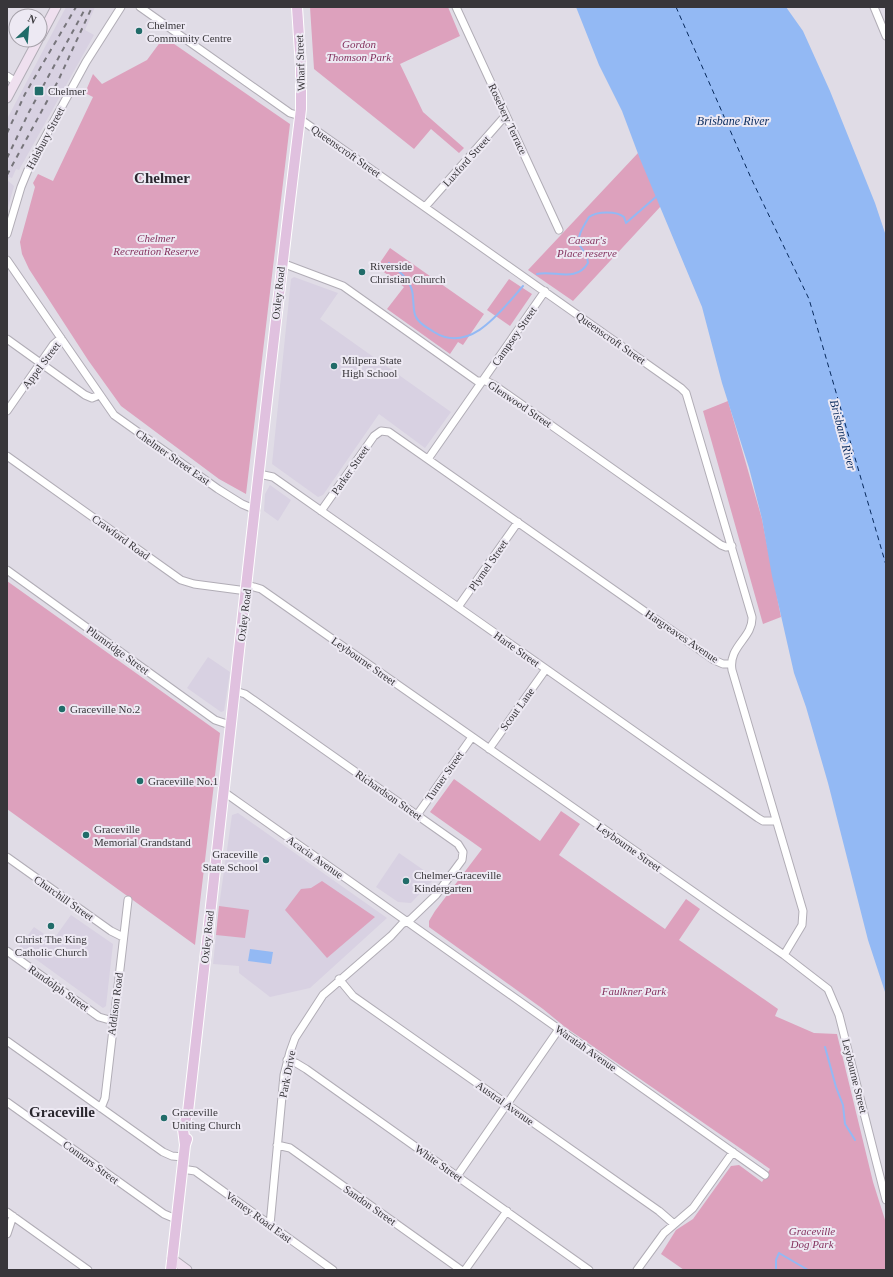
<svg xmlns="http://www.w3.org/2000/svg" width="893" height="1277" font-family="Georgia,serif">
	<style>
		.built { fill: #d8d1e2 }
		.green { fill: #dda1bd }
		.water { fill: #93b9f4 }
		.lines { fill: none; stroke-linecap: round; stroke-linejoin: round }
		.stream { stroke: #93b9f4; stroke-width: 2 }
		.ferry { stroke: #082a5d; stroke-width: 1; stroke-dasharray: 5 4; stroke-linecap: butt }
		.minor-casing { stroke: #b1adb6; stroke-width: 9 }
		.secondary-casing { stroke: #b1adb6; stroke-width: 11 }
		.primary-casing { stroke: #fff; stroke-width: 12 }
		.minor { stroke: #fff; stroke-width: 7 }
		.secondary { stroke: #efe0ef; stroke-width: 9 }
		.primary { stroke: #e0c1df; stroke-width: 10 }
		.rail { stroke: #77757b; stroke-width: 2; stroke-dasharray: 5 5; stroke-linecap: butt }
		.poi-dot { fill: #216c69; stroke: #ede9f3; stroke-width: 1.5 }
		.labels { text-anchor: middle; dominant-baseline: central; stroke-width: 4; stroke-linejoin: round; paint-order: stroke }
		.poi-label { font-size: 11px; fill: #38363a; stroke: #ede9f3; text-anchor: start }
		.park-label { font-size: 11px; font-style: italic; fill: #84325e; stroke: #ede9f3 }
		.street-label { font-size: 11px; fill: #38363a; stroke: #ede9f3 }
		.water-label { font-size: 12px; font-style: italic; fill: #082a5d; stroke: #ede9f3 }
		.district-label { font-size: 15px; font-weight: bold; fill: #2a272f; stroke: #ede9f3 }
	</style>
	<rect width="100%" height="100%" fill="#e0dce6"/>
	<path class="built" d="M66,7H95L85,30L94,35L19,170L16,169L12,178L9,177L7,180L14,186L7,211V119Z
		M294,277L338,293L320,319L451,412L425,448L379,414L323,495L318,497L272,464L291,279Z
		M270,485L291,500L278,521L264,511L265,494Z
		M208,657L230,672L224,711L221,712L187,688Z
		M238,813L387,918L310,988L270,997L239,973V966L213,964L219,906L232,815Z
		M399,853L435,878L411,903L398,902L376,887Z
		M71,915L113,944L106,1006L103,1008L19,947L34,927L53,940Z"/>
	<path class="green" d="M310,7H448L460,36L400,64L423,112L464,148L459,153L431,129L414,149L314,69Z
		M164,37L290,124L246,494L219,479L121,406L88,360L29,269L22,254L20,242L35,187L33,183L38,174L53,181L93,97L85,93L93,74L102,84L147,60Z
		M638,153L661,206L573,301L528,270Z
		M390,248L484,314L463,345L458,342L450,354L387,309L404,287L377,267Z
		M509,279L532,294L510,326L487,310Z
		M728,401L762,519L781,617L763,624L703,411Z
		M7,581L220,733L195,945L7,809Z
		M454,779L540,841L561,811L580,824L559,855L665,929L686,899L700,909L679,940L778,1009L775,1016L814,1033L837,1034L873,1182L886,1223V1270H684L661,1254L676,1230L693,1219L731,1166L739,1165L762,1182L770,1169L565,1027L543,1009L429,927V921L435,911L482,849L430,812Z
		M322,881L375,917L327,958L285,910L301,889L311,888Z
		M219,906L249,910L245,938L216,935Z"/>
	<path class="water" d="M576,7H786L803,31L830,91L875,203L886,236V995L868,940L828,783L806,707L794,673L772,576L762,519L749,468L722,383L702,307L640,159L622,111L599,65Z
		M250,949L273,952L271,964L248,961Z"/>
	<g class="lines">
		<path class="stream" d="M389,263C402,274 413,281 413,299C414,304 413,312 416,317C419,324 428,328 434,332C470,355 502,310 523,286
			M537,274C555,270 576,283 588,263C587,255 585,253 580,246C575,238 585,224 589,217C597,211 617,211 624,217L626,223L657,196
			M825,1047L836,1087L843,1105L845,1124L855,1140
			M776,1270V1260L779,1253L808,1270"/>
		<path class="ferry" d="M676,7L751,178L809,299L886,565"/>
		<g class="minor-casing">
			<path id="minor" d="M140,7L290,113L300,116
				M456,7L559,230
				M874,7L886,36
				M7,76L16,82
				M300,119L681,388L686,393L752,617C753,638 728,646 732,670L803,911L802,925L784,955
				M425,207L506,115
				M7,234L21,187L30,165L86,62L121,7
				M7,260L114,415L218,489L242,504L256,510
				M282,263L343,286L477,381H486L494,385L721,545L726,547L732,546
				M7,339L85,395L92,398L99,395
				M7,411L53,345L61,338
				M7,456L181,580L194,584L247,591
				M428,459L545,291
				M259,474L273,477L758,818L763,821H776
				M321,511L374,436L381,431L389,432L714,660L723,664H731
				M7,570L215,720L230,725
				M247,585L261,589L784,955L828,989L839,1015L886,1200
				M458,607L518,522
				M235,691L245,694L458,844L463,852L462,860L436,895L411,919L402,924L391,936L323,995L295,1038L290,1052L284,1075L270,1225
				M489,749L546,669
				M224,792L765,1175
				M417,815L472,737
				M7,857L111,931L123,937
				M7,951L99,1017L113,1021
				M339,979L353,996L659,1211L674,1224
				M7,1041L163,1152L172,1156L183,1157
				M287,1060L296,1063L306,1069L589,1270
				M7,1102L164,1214L176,1219
				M101,1108L105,1098L128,900
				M277,1145L290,1148L461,1270
				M182,1169L195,1171L333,1270
				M457,1176L559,1029
				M7,1212L88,1270
				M7,1234L13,1216
				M465,1270L507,1211
				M637,1270L664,1233L693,1208L733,1152"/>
		</g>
		<g class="secondary-casing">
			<path id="secondary" d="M40,37L56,7
				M7,98L38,40
				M172,1259L187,1270"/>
		</g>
		<g class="primary-casing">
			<path id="primary" d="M185,1145L183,1129L188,1112C226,778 260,443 301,109V67L297,7
				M171,1270L185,1145L187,1139"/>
		</g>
		<use href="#minor" class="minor"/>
		<use href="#secondary" class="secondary"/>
		<use href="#primary" class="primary"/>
		<path class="rail" d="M7,133L25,94L76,7
			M7,158L29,112L85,9
			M7,175L58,81L92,7"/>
	</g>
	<g class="poi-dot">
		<circle cx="139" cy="31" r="4"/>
		<rect x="34" y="86" width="10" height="10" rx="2"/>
		<circle cx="362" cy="272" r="4"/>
		<circle cx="334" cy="366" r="4"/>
		<circle cx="62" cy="709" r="4"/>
		<circle cx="140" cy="781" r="4"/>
		<circle cx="86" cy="835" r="4"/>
		<circle cx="266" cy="860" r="4"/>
		<circle cx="406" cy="881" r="4"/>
		<circle cx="51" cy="926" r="4"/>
		<circle cx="164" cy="1118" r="4"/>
	</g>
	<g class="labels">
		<g class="poi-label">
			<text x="147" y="25">Chelmer<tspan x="147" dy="13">Community Centre</tspan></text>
			<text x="48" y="91">Chelmer</text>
			<text x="370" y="266">Riverside<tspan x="370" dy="13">Christian Church</tspan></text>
			<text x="342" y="360">Milpera State<tspan x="342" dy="13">High School</tspan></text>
			<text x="70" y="709">Graceville No.2</text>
			<text x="148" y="781">Graceville No.1</text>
			<text x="94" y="829">Graceville<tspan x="94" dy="13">Memorial Grandstand</tspan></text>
			<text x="258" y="854" text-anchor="end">Graceville<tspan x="258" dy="13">State School</tspan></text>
			<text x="414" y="875">Chelmer-Graceville<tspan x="414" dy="13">Kindergarten</tspan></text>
			<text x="51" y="939" text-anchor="middle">Christ The King<tspan x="51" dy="13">Catholic Church</tspan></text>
			<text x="172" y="1112">Graceville<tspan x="172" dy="13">Uniting Church</tspan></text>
		</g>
		<g class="park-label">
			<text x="359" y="44">Gordon<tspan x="359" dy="13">Thomson Park</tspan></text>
			<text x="156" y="238">Chelmer<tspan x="156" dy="13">Recreation Reserve</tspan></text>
			<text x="587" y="240">Caesar's<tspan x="587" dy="13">Place reserve</tspan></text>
			<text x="634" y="991">Faulkner Park</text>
			<text x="812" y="1231">Graceville<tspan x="812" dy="13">Dog Park</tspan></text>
		</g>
		<g class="street-label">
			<text transform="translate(300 63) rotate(-92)">Wharf Street</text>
			<text transform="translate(508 119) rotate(65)">Rosebery Terrace</text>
			<text transform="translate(45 138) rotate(-62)">Halsbury Street</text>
			<text transform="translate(346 151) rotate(35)">Queenscroft Street</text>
			<text transform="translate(466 161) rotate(-48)">Luxford Street</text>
			<text transform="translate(278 293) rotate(-84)">Oxley Road</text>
			<text transform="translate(514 336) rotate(-55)">Campsey Street</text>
			<text transform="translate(611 338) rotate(35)">Queenscroft Street</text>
			<text transform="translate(41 365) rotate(-53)">Appel Street</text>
			<text transform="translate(520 404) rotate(34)">Glenwood Street</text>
			<text transform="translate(173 457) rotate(35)">Chelmer Street East</text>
			<text transform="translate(350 470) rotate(-55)">Parker Street</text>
			<text transform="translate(121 537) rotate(36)">Crawford Road</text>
			<text transform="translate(488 565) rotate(-55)">Plymel Street</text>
			<text transform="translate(244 615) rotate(-83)">Oxley Road</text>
			<text transform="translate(682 636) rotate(34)">Hargreaves Avenue</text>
			<text transform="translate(517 649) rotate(35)">Harte Street</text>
			<text transform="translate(118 650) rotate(36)">Plumridge Street</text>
			<text transform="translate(364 661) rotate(35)">Leybourne Street</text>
			<text transform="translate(517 709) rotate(-54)">Scout Lane</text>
			<text transform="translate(444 776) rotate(-55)">Turner Street</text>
			<text transform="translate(389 795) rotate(35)">Richardson Street</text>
			<text transform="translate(629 847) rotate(35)">Leybourne Street</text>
			<text transform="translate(315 857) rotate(35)">Acacia Avenue</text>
			<text transform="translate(64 898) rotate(35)">Churchill Street</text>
			<text transform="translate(207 937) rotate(-84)">Oxley Road</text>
			<text transform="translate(59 988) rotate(35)">Randolph Street</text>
			<text transform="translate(115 1004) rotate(-83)">Addison Road</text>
			<text transform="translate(586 1048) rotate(35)">Waratah Avenue</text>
			<text transform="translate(287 1074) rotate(-79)">Park Drive</text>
			<text transform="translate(855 1076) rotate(76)">Leybourne Street</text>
			<text transform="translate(505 1103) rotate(35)">Austral Avenue</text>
			<text transform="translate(91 1162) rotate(36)">Connors Street</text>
			<text transform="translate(439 1163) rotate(35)">White Street</text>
			<text transform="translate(370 1205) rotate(35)">Sandon Street</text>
			<text transform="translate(259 1217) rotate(36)">Verney Road East</text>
		</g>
		<g class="water-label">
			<text x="733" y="121">Brisbane River</text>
			<text transform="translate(843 435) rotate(75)">Brisbane River</text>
		</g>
		<g class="district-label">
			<text x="162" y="178">Chelmer</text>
			<text x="62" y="1112">Graceville</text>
		</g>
	</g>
	<rect width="893" height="1277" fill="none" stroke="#38363a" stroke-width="16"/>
	<g transform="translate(28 28) rotate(26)"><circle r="19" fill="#ede9f3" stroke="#a5a1a9"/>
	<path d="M0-3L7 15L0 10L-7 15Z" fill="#216c69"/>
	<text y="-6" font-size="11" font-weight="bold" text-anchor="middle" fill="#38363a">N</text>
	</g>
</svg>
